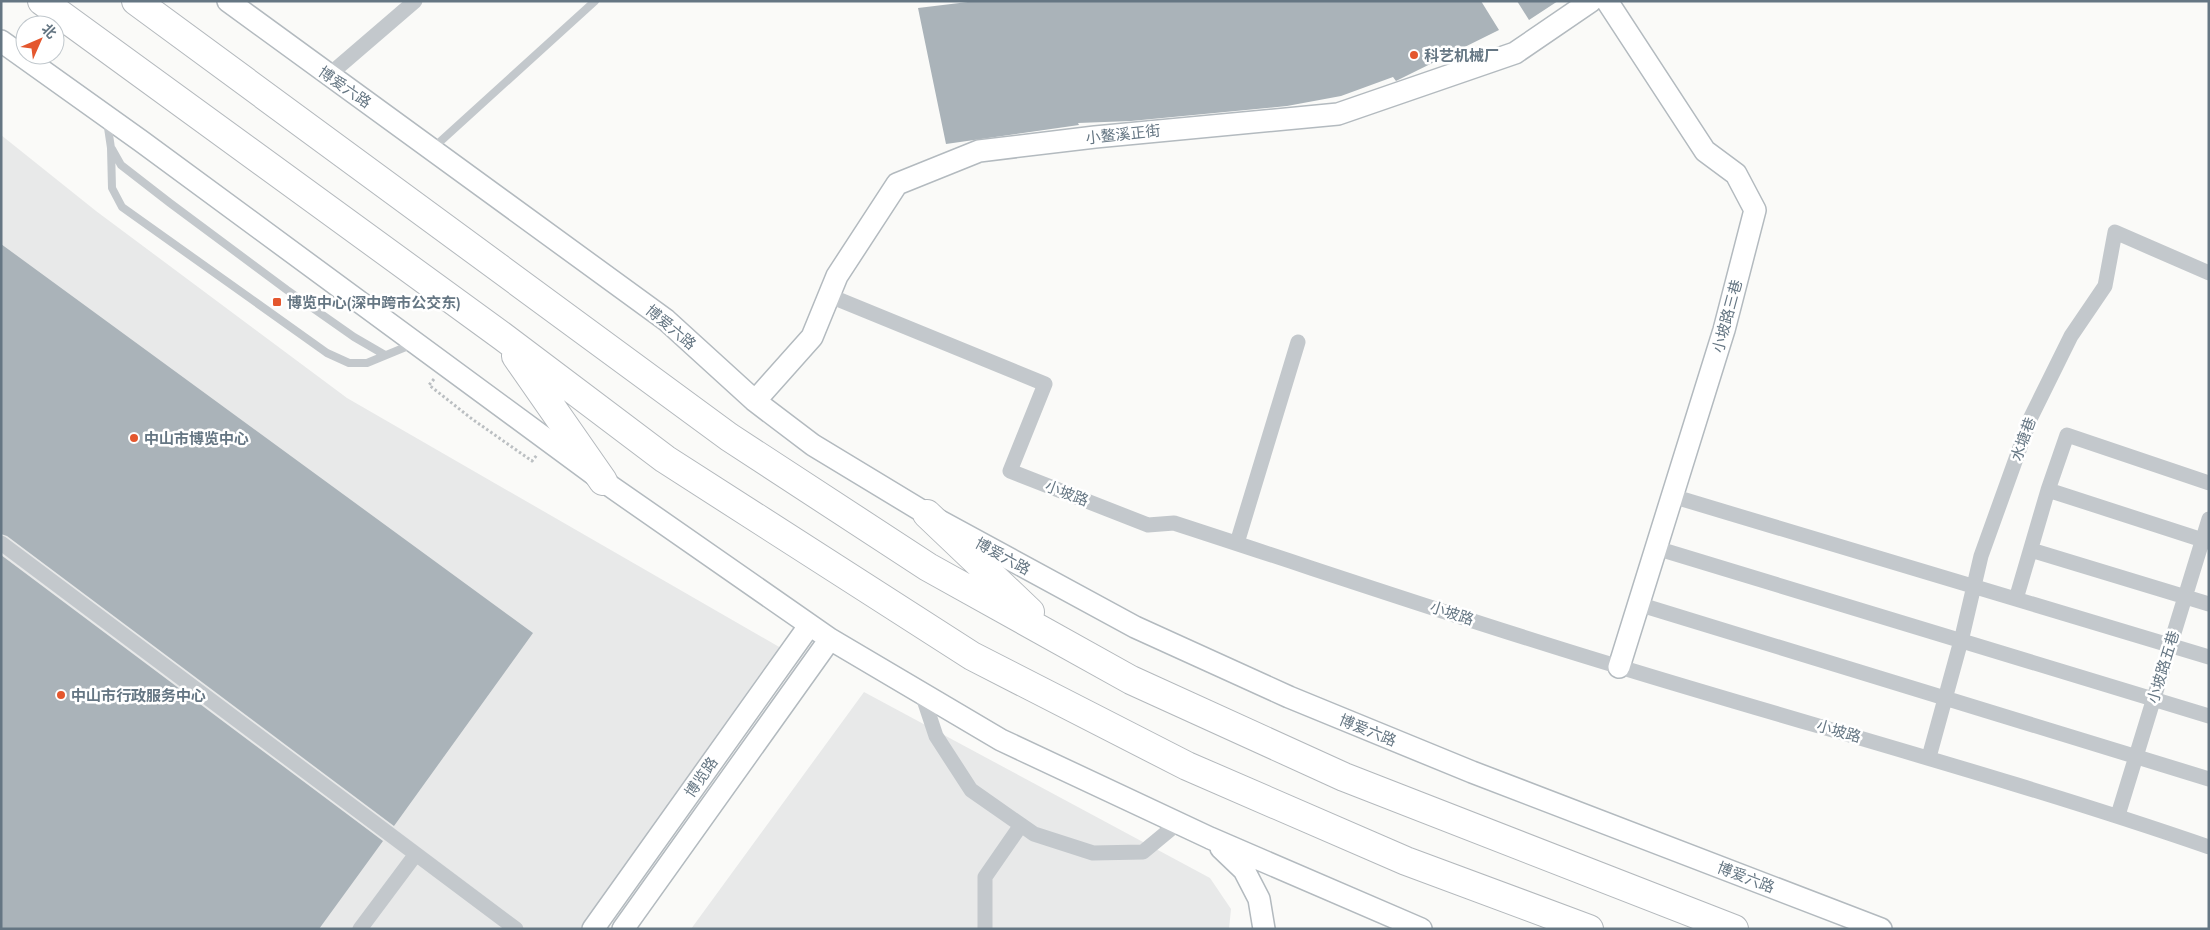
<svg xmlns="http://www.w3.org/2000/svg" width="2210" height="930" font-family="'PT Sans Narrow','Noto Sans SC',sans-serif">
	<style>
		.built { fill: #e8e9e9 }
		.building { fill: #aab3b9 }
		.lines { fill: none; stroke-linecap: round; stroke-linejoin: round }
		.secondary-casing { stroke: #b3babf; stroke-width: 24 }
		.highway-casing { stroke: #b4b9bd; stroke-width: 30 }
		.path { stroke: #bbbfc2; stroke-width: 3; stroke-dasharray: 2.5 2.5; stroke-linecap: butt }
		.lane { stroke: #c3c8cc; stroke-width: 8 }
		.street { stroke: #c3c8cc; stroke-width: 15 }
		.secondary { stroke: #fff; stroke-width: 21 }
		.highway { stroke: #fff; stroke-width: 28 }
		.poi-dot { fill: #e4572e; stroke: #fff; stroke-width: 2 }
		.labels { text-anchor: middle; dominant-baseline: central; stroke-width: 5; stroke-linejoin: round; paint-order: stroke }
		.poi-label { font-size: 15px; font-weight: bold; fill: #657683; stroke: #fff; text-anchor: start }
		.street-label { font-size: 15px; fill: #657683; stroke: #fff }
	</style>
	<rect width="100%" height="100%" fill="#fafaf8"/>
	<path class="built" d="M1,135L96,211L347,398L781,648L580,929H1Z
		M864,692L1210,878L1231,909L1229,929H691Z"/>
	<path class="building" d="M976,1H1481L1499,30L1398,80L1396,81L1393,77L1341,96L1287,106L1131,121L1078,123L1079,125L946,144L918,8Z
		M1517,1H1558L1529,20Z
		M1,244L533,633L394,826L7,536L1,534Z
		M1,555L383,841L319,929H1Z"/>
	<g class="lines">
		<g class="secondary-casing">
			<path id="secondary" d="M228,1L666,320L755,401L813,445L927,514L1135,627L1289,697L1472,772L1881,929
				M1607,1L1705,151L1736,174L1755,210L1724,330L1619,667
				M1,41L141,141L603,481L830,639L1001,740L1210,838L1421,929
				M755,401L812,337L837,276L897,184L979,151L1095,137L1338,114L1515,53L1591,1
				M1221,848L1244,870L1259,899L1264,929
				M593,929L809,626
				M623,929L830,639"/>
		</g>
		<g class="highway-casing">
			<path id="highway" d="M42,1L502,336L665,459L972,656L1187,766L1406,861L1589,929
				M136,1L729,437L928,567L1131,680L1344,777L1734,929
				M516,356L603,481
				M927,514L1030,612"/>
		</g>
		<path class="path" d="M434,379L429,385L472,419L532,461L537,455"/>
		<path class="lane" d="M107,121L111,148L112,188L122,207L327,353L349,363H367L413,344
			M112,149L121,165L170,203L287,290L354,337L385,355
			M432,149L595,1"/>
		<path class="street" d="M329,75L415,1
			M830,296L1045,384L1010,471L1148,525L1174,523C1322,571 1470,622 1620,667C1816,727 2015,780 2209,847
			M2048,490L2067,435L2209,483
			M1672,496L2209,657
			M1,543L516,929
			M1237,543L1298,342
			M1656,548L2209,716
			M2031,550L2209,604
			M2016,599L2048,490L2209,542
			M1638,604L2209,779
			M922,694L936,736L971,790L1034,834L1093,853L1143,852L1178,823
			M1929,757L1962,637L1981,556L2031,417L2071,336L2105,286L2115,232L2209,273
			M2118,815L2209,519
			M360,929L416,854
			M985,929V877L1021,825"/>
		<use href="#secondary" class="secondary"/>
		<use href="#highway" class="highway"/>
	</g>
	<g class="poi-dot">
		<circle cx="1414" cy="55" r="5"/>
		<rect x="272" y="297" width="10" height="10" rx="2.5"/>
		<circle cx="134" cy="438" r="5"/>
		<circle cx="61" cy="695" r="5"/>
	</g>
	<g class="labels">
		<g class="poi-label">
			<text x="1424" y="55">科艺机械厂</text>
			<text x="287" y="302">博览中心(深中跨市公交东)</text>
			<text x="144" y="438">中山市博览中心</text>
			<text x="71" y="695">中山市行政服务中心</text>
		</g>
		<g class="street-label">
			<text transform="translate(345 87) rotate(35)">博爱六路</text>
			<text transform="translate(1123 134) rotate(-6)">小鳌溪正街</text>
			<text transform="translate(1727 316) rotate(-75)">小坡路三巷</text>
			<text transform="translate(671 327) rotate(40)">博爱六路</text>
			<text transform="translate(2023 439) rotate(-70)">水塘巷</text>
			<text transform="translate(1067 493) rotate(21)">小坡路</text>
			<text transform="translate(1003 556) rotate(29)">博爱六路</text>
			<text transform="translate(1452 613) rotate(18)">小坡路</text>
			<text transform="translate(2163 667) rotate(-73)">小坡路五巷</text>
			<text transform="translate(1368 730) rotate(22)">博爱六路</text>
			<text transform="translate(1839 731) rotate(16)">小坡路</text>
			<text transform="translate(701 777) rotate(-55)">博览路</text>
			<text transform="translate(1746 877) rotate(21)">博爱六路</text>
		</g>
	</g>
	<rect width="2210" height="930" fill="none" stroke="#657683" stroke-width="5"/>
	<g transform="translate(40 40) rotate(45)"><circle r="24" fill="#ffffff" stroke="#c1c8cd"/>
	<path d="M0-4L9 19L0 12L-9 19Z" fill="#e4572e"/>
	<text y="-8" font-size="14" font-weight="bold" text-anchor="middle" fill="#657683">北</text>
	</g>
</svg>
